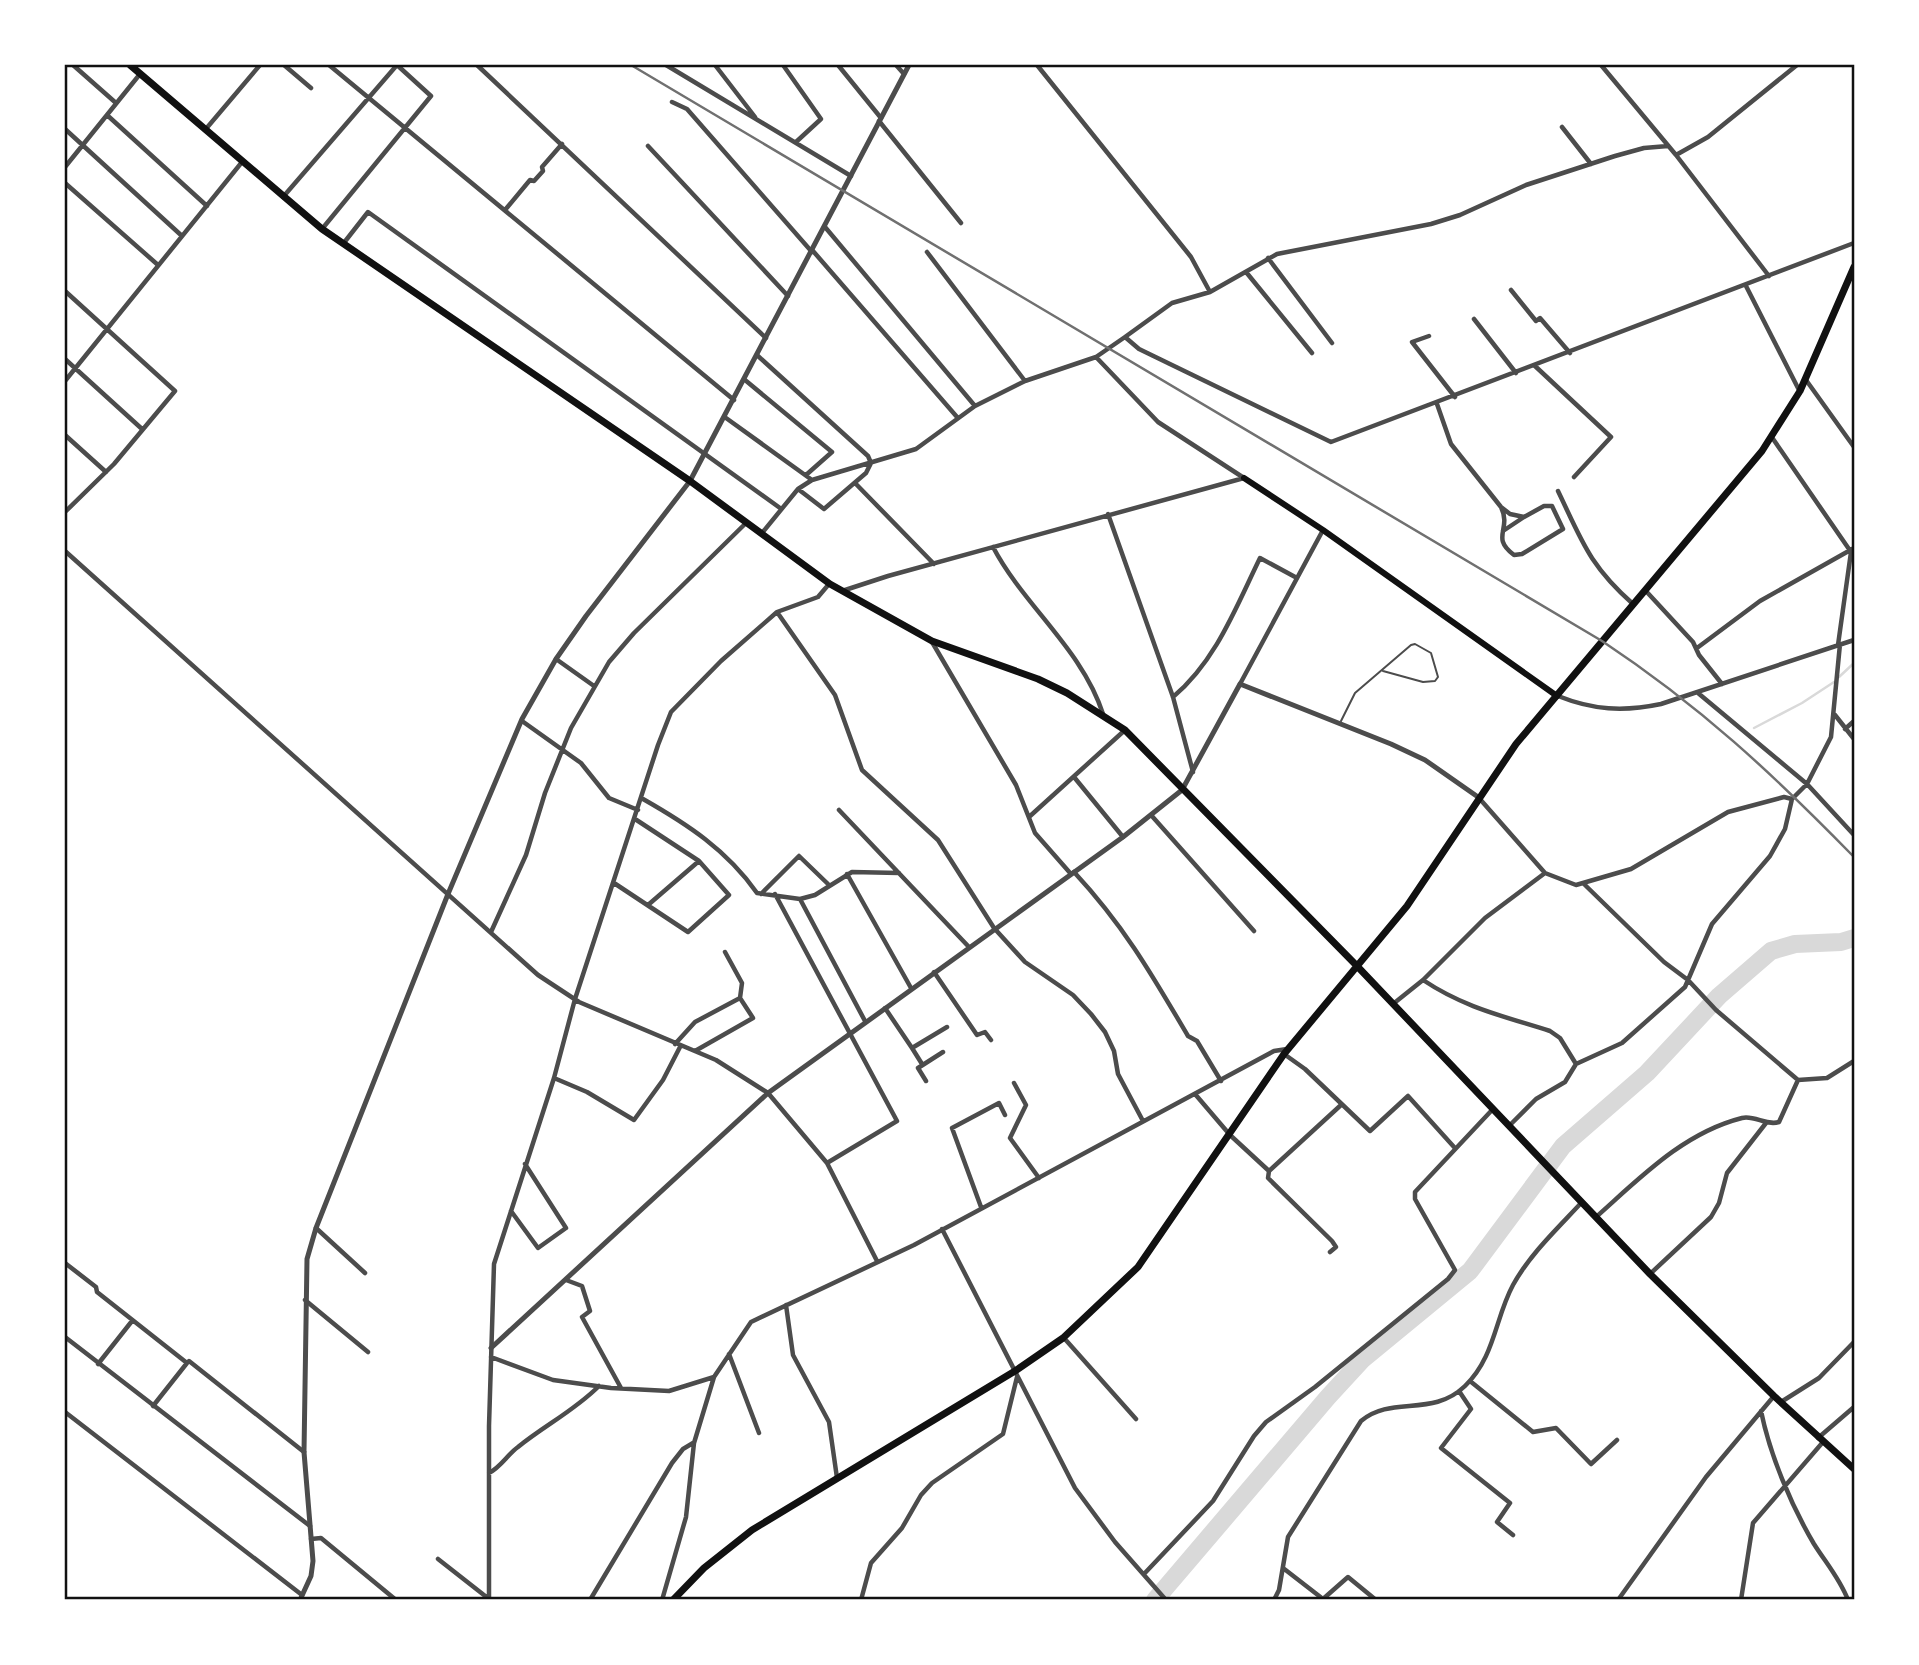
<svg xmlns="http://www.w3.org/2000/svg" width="1919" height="1665" font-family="Overpass,sans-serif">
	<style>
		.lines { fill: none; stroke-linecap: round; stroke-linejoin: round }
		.stream { stroke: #d9d9d9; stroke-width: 2.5 }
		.river { stroke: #d9d9d9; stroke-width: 18 }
		.service { stroke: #4c4c4c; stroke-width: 2 }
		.minor { stroke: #4c4c4c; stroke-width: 4.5 }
		.tertiary { stroke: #4c4c4c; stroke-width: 5 }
		.secondary { stroke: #111; stroke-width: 6 }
		.primary { stroke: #111; stroke-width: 7 }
		.rail { stroke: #707070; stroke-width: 2.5 }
		.neatline { fill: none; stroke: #111; stroke-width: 2.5 }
	</style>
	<rect width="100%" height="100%" fill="#fff"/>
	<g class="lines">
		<path class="stream" d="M1839,677L1854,663
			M1754,728L1802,703L1834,682"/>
		<path class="river" d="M1155,1600L1328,1397L1363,1359L1470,1271L1563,1146L1647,1073L1719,996L1771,951L1795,944L1841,942L1854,938"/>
		<path class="service" d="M1341,721L1355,693L1411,645L1415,644L1431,653L1438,677L1435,681L1423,682L1383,671"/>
		<path class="minor" d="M73,65L116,103
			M284,65L311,88
			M329,65L734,400
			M477,65L766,338
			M666,65L851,176
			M715,65L755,117
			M783,65L821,119L796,142
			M838,65L881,118
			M896,65L904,74
			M1037,65L1191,257L1210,292
			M1601,65L1676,155L1769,276
			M672,102L687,109L812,252
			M107,115L207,206
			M879,121L961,223
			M1562,127L1591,164
			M65,129L182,236
			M205,130L260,65
			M648,146L788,296
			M1668,146L1644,148L1615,156L1526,185L1460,215L1431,224L1277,254L1210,292L1172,303L1125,337L1139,349L1331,442L1854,243
			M1676,155L1708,137L1797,65
			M65,167L140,74
			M65,183L158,265
			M283,197L397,65L431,96L322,229
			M505,210L530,180L534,181L543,171L542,167L562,144
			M825,227L975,406
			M343,244L368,212L780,508
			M813,251L957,417
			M927,252L1025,381
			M1268,258L1332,343
			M1246,272L1312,353
			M1746,286L1799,390
			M1511,290L1536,321L1540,318L1570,353
			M65,291L175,391L114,464L65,512
			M1474,319L1516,373
			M1429,336L1412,342L1455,397
			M758,356L868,456L871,463L866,473L824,509L798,489
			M1096,357L1158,422L1244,478
			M65,359L142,429
			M1535,366L1611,437L1574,477
			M745,380L832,452L806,475
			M1806,380L1854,447
			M65,381L242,162
			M1437,404L1451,444L1501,507L1510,514L1524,517L1544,506H1552L1563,529L1522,554L1514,555C1490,537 1512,530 1501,507
			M726,418L812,480L916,449L975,406L1025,381L1096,357L1125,337
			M65,435L106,472
			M1771,436L1851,552L1838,645
			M855,483L934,564
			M1558,491C1582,541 1589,565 1633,604
			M1108,514L1173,697L1193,772
			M1503,531L1524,517
			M762,533L798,489L812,480
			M993,547C1024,606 1082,649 1103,714
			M65,551L538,975L579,1002L716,1060L768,1093L827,1163L877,1261
			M1645,590L1693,642L1699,655L1722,684
			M842,591L888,576L1244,478
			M777,612L835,695L862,770L938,840L994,928L1025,962L1073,995L1091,1014L1105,1032L1114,1051L1118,1074L1143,1121
			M932,642L1016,785L1035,833L1071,874
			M1697,648L1760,601L1854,548
			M556,659L594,686
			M1240,684L1323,530
			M1698,693L1807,784L1854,835
			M1558,696C1593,710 1623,712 1661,704L1854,640
			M1173,697C1216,661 1236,607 1260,558L1297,578
			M1835,715L1854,739
			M522,721L581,763L609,798L638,810
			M1845,729L1854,721
			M1074,777L1123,837
			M1479,798L1545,873L1576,885L1631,869L1728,812L1784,797L1792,799
			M643,799C687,824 727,850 757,893L800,899L865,1021
			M839,810L968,946
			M1151,815L1254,931
			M1029,817L1125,730
			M1074,872C1124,926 1151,973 1188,1036L1197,1041L1221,1081
			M847,874L911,988
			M614,883L688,932L729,895L699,861L635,819
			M1585,885L1664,962L1688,980L1716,1010L1798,1080L1827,1078L1854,1061
			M761,894L799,856L828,884
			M775,894L897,1121L827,1163
			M800,899L815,895L852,872L899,873
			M648,905L699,861
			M491,932L526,855L545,793L571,728L609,662L634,633L746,523
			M934,972L977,1035L985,1032L991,1040
			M1423,980C1465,1008 1503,1016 1550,1031L1560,1038L1576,1064
			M1393,1004L1423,980L1485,918L1545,873
			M885,1008L912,1048
			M675,1044L695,1022L740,998L742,983L725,952
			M695,1051L753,1018L740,998
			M1284,1054L1305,1069L1370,1131L1408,1096L1454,1147
			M922,1064L912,1048L947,1027
			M554,1078L587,1092L634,1120L663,1080L680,1047
			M926,1081L918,1068L943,1052
			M1014,1083L1026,1105L1010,1138L1039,1178
			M1195,1094L1230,1135L1269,1171L1268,1178L1332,1241L1336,1247L1330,1252
			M1510,1125L1536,1099L1565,1082L1576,1064L1622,1043L1685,987L1712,924L1770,856L1785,829L1792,799L1807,784L1831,737L1840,644
			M1269,1171L1341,1105
			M981,1207L952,1128L999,1103L1005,1115
			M511,1211L538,1248L566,1228L525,1164
			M1596,1217C1640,1178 1683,1133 1742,1118C1755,1115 1766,1126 1779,1122L1798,1080
			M316,1228L365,1273
			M942,1229L1075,1488L1115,1542L1166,1600
			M65,1263L96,1287L97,1292L187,1363L189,1361L304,1452
			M1650,1274L1711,1217L1719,1203L1727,1173L1766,1123
			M566,1280L582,1286L590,1311L582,1317L621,1388
			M305,1300L368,1352
			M786,1305L793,1355L829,1422L837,1478
			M65,1337L310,1526
			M1064,1338L1136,1419
			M729,1354L759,1433
			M491,1357L553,1380L611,1388L669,1391L714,1377L751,1322L914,1245L1274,1051L1287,1049
			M98,1364L132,1321
			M1470,1381L1533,1432L1556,1428L1591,1464L1617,1440
			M1459,1391L1471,1409L1441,1448L1510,1503L1497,1522L1513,1535
			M1781,1402L1819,1378L1854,1342
			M153,1406L187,1363
			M1761,1411C1770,1455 1791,1505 1814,1544C1826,1563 1840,1579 1848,1600
			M65,1412L302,1595
			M1818,1438L1854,1407
			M489,1473C501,1467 507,1455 518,1447C545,1425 574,1411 599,1386
			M311,1539L321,1538L396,1600
			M438,1559L489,1599
			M1283,1568L1323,1599L1348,1577L1376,1600
			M1144,1574L1213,1501L1254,1436L1266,1422L1315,1387L1448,1279L1455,1270L1415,1199V1192L1492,1110
			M489,1600V1426L494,1264L554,1078L575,999L658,745L671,712L721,661L777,612L818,597L829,584
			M590,1600L672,1463L683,1449L693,1443
			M662,1600L686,1517L694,1443L714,1377
			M861,1600L871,1563L902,1528L921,1495L932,1483L1003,1434L1017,1377
			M1274,1600L1279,1590L1288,1537L1361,1421C1392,1395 1432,1418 1465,1386C1495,1357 1495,1318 1513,1285C1530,1254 1558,1228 1582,1202
			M1618,1600L1706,1477L1774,1396
			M1741,1600L1753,1523L1823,1442"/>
		<path class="tertiary" d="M491,1348L768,1093L1123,837L1182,790L1240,684L1391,744L1425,760L1478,797
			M300,1600L311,1576L313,1561L304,1452L307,1259L316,1228L448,894L522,719L556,659L586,616L690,481L909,65"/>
		<path class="secondary" d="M1244,478L1323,530L1557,696"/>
		<path class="primary" d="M130,65L322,229L690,481L830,584L932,641L1038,679L1067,693L1125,730L1357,966L1650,1274L1774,1396L1854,1469
			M673,1600L704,1568L752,1530L1015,1371L1063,1338L1138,1267L1284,1054L1407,906L1516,744L1762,451L1800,391L1854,267"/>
		<path class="rail" d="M631,65L1602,641C1700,706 1772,773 1854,857"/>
	</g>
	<rect width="1919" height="1665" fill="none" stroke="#ffffff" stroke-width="133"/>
	<rect x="66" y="66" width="1787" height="1532" class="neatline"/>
</svg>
